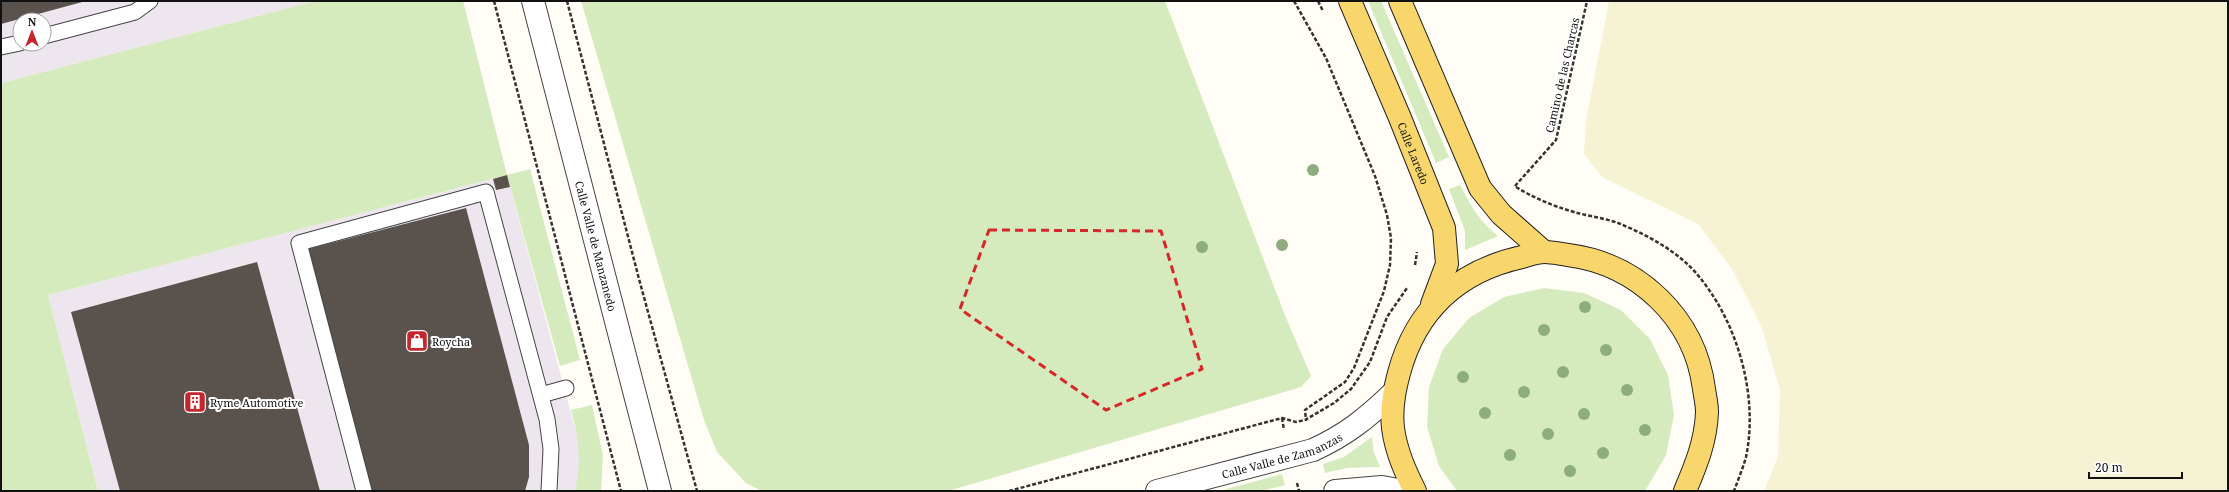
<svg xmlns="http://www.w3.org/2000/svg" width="2229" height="492" font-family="'Noto Serif',serif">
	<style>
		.industrial { fill: #eee6ef; fill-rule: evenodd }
		.farmland { fill: #f6f3d4 }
		.green { fill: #d5ebbd }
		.building { fill: #5a524d }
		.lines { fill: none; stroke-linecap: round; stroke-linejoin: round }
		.service-casing { stroke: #444; stroke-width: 17 }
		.minor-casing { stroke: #444; stroke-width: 24 }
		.primary-casing { stroke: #222; stroke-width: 24 }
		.path { stroke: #333; stroke-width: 2.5; stroke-dasharray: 4 2; stroke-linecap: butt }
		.service { stroke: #fff; stroke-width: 15 }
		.minor { stroke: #fff; stroke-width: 22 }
		.primary { stroke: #f9d66b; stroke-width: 22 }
		.tree { fill: #8dad7f }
		.marked { fill: none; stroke: #d62828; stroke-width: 3; stroke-dasharray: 8 5; stroke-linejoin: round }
		.labels { text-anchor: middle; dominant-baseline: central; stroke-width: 4; stroke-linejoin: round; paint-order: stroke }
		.street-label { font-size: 11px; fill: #111; stroke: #fff }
		.poi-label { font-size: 11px; fill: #111; stroke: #fff; text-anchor: start }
	</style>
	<rect width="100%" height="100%" fill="#fffdf5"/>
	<path class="industrial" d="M1,1H315L1,83ZM20,20H44V44H20Z
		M507,175L579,443L580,469L575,491H98L48,295Z"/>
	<path class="farmland" d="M1609,1H2228V491H1764L1778,457L1780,390L1762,328L1732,269L1698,224L1602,177L1584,154L1586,121Z"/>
	<path class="green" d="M315,1H463L507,175L530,169L580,360L560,366L507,175L48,295L98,491H1V83Z
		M581,1H1165L1284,313L1311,376L1301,387L948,491H762L746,483L717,452L704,420Z
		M1368,1H1381L1449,157L1436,163Z
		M1460,185C1470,205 1480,222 1498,236L1465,250V231L1449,189Z
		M1544,288L1584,293L1621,310L1650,339L1668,375L1674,415L1666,455L1645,491H1457L1439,466L1427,427L1429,387L1443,349L1469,318L1504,297Z
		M592,405L603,455L601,491H575C582,459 579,441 571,410Z
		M1372,437L1374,453L1380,467L1347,468L1325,473L1323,464L1344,457Z
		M1282,474L1285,485L1261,491H1219Z"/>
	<path class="building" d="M1,1H86L1,24Z
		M507,175L510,187L496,190L493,179Z
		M466,208L529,445V477L525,491H372L308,249Z
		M257,262L320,491H120L71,312Z"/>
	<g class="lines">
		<g class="service-casing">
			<path id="service" d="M44,36L135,12L150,1
				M1,47L20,43
				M541,395L566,388
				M364,491L299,243L486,192L547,419L551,449L549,491"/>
		</g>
		<g class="minor-casing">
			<g id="minor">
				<path id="s1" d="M533,1L660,491"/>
				<path id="s2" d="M1157,491L1313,450C1346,435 1367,418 1393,393"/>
				<path d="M1335,491L1382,487L1404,491"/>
			</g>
		</g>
		<g class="primary-casing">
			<g id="primary">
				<path id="s3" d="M1350,1L1400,118L1444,228L1447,264L1432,304"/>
				<path d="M1400,1L1480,188L1501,214L1544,252"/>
				<path d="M1415,491C1405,471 1396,451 1393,428C1391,410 1394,391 1399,373C1416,310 1458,271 1522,257C1529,255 1537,252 1545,252C1552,252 1560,254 1568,255C1638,264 1695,318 1704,389C1705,396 1707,404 1707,412C1706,441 1696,465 1685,491"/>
			</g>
		</g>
		<path class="path" d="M494,1L621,491
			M567,1L639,279L697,491
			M1294,1L1326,58L1375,176L1387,215L1391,238L1390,265L1384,291L1354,368L1345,382L1305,410L1306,421
			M1318,1L1323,11
			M1515,186L1556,140L1587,1
			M1516,187C1534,198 1553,206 1574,212C1588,216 1604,218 1618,223C1645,234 1676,250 1696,273C1737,320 1759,395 1746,457C1743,468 1738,480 1734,491
			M1415,265L1417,252
			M1282,418L1284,430
			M1297,483L1299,491
			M1009,491L1282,418L1296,422L1305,420L1334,403L1351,389L1370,362L1387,317L1407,288"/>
		<use href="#service" class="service"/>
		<use href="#minor" class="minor"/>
		<use href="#primary" class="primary"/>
	</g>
	<g class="tree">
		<circle cx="1313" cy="170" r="6"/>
		<circle cx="1282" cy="245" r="6"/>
		<circle cx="1202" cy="247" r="6"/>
		<circle cx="1585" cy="307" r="6"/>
		<circle cx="1544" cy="330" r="6"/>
		<circle cx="1606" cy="350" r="6"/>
		<circle cx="1563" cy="372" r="6"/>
		<circle cx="1463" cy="377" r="6"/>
		<circle cx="1627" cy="390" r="6"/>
		<circle cx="1524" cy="392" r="6"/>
		<circle cx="1485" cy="413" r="6"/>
		<circle cx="1584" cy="414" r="6"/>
		<circle cx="1645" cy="430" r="6"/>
		<circle cx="1548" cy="434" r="6"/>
		<circle cx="1603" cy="453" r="6"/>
		<circle cx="1510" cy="455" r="6"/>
		<circle cx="1570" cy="471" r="6"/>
	</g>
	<path class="marked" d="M989,230L1161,231L1202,369L1106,410L960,309Z"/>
	<defs>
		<g id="shop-square" transform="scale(1.15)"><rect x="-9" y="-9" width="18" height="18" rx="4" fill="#c4262e" stroke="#fff"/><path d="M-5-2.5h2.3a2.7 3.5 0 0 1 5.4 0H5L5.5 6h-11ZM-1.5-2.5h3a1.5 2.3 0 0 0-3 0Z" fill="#fff"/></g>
		<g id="building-square" transform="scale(1.15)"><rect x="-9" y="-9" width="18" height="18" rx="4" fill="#c4262e" stroke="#fff"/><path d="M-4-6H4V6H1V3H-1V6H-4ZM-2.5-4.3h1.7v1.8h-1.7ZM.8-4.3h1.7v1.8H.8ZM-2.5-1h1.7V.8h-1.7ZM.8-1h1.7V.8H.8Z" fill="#fff"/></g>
	</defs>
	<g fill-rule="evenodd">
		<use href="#shop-square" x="417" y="341"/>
		<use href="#building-square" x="195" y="402"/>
	</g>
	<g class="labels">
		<g class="street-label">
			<text transform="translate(1562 75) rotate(-77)">Camino de las Charcas</text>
			<text stroke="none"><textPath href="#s3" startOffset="165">Calle Laredo</textPath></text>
			<text stroke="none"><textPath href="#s1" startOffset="253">Calle Valle de Manzanedo</textPath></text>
			<text stroke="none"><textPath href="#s2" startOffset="130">Calle Valle de Zamanzas</textPath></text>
		</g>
		<g class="poi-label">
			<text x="432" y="341">Roycha</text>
			<text x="210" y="402">Ryme Automotive</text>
		</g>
	</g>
	<rect width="2229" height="492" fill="none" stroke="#111111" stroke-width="4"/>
	<g transform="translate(32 32)"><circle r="19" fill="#ffffff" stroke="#a0a0a0"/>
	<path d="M0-3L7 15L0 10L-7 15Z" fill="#c4262e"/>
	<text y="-6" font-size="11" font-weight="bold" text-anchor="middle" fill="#111111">N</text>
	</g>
	<path d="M2089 472v6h93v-6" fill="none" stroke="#111111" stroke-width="2"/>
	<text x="2095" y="472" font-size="12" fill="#111111" stroke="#ffffff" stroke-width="3" paint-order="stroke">20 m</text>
</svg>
